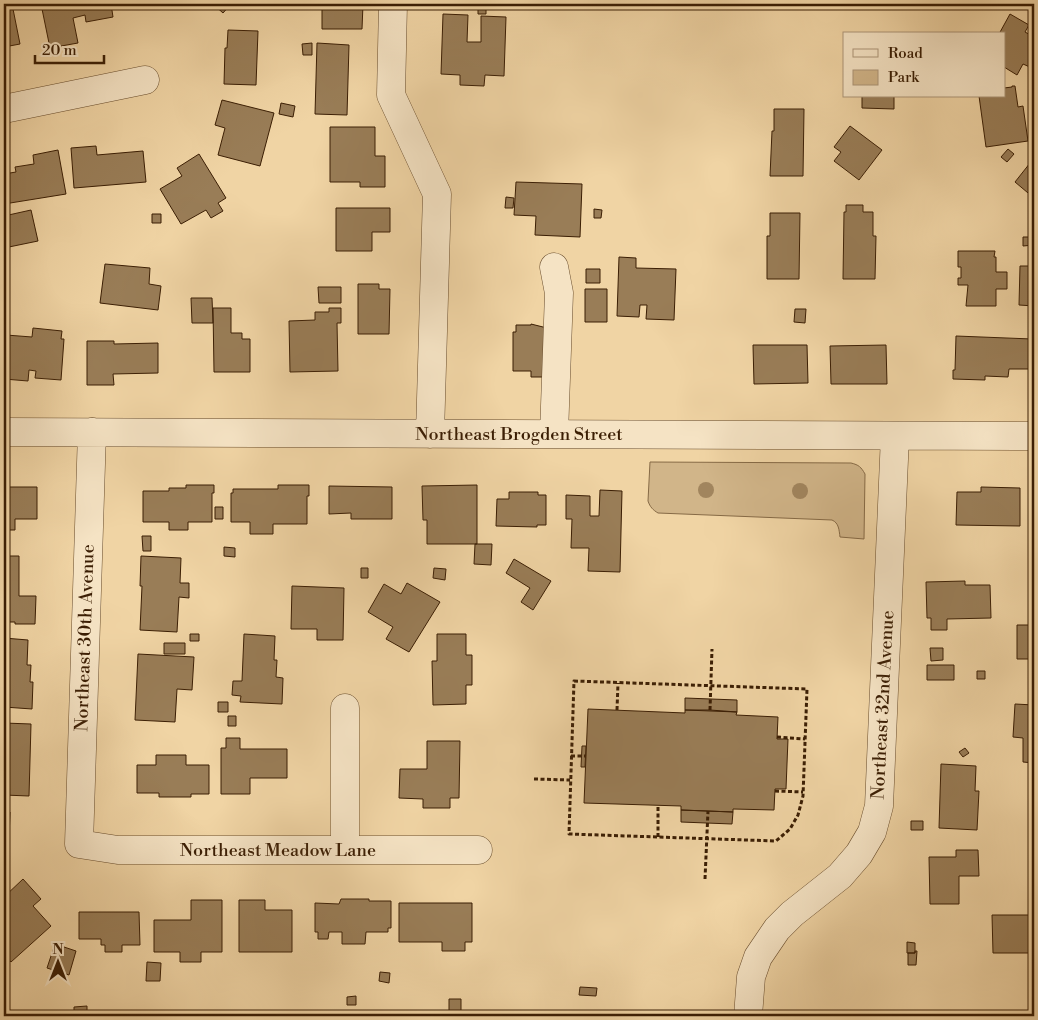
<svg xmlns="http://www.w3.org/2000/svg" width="1038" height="1020" font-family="'Libre Bodoni',serif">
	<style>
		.green { fill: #d1b589; stroke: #866a46 }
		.building { fill: #997d57; stroke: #3b1e04 }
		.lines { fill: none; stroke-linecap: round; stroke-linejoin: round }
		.minor-casing { stroke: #684c2c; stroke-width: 29 }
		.path { stroke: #3b1e04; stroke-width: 3; stroke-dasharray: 4 2.5; stroke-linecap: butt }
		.minor { stroke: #f5e3c4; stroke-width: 28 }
		.tree { fill: #a1855e }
		.labels { text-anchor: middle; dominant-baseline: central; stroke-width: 4; stroke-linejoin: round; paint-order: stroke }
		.street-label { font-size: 18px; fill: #3b1e04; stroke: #f5e3c4 }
	</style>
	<rect width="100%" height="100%" fill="#f0d4a4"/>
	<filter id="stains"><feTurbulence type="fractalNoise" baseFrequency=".004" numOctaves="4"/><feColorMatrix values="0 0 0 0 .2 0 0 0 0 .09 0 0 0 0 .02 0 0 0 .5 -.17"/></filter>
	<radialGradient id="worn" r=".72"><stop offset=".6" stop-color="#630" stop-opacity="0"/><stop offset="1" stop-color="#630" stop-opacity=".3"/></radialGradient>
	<path class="green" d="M650,462L851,463C859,465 861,467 865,474L864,539L840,537C839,530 839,523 832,520L658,513C653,510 650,507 648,501Z"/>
	<path class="building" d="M12,4L20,44L4,47V5Z
		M41,4H111L113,17L86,22L85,15L73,18L78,43L50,48Z
		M213,4H231L223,13Z
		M322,4H363L362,29H322Z
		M478,5H486V14H478Z
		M443,14L468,15L467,42H481V16L506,17L504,76L485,75L484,86L460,85V75L441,74Z
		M1010,14L1029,25L1025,32L1034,37V64L1032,68L1023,64L1017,75L1004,67V34H999Z
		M228,30L258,31L256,85L224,84L225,48H227Z
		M312,43V55H303L302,44Z
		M317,43L349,45L347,115L315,114Z
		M1012,86H1015L1018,107L1023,106L1028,141L986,147L979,96H1004V88L1012,87Z
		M862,96H894V109L862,108Z
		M222,100L274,113L260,166L218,155L225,128L215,125Z
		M281,103L295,106L293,117L279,114Z
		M774,109H804L803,176H770L772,131H774Z
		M850,126L882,150L859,180L834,161L841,152L834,147Z
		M330,127H375V156H385V187H360V182H330Z
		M96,146L97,155L143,151L146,182L74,188L71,148Z
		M1008,149L1014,154L1007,162L1001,157Z
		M58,150L66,194L4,204V174L16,172L15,167L34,164L33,155Z
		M199,154L226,198L218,203L223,211L211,218L206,210L181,224L160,189L182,176L177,168Z
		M1034,158V198L1015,182Z
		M516,182L582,184L580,237L535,235L536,216L514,215Z
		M506,197L514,198L513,208H505Z
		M846,205H863V212H873V236H876L875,279H843L844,212H846Z
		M336,208H390V232H372V251H336Z
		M594,209L602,210L601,218H594Z
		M31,210L38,241L4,248V216Z
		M770,213H800L799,279H767V236H770Z
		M152,214H161V223H152Z
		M1023,237H1034V245L1023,246Z
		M958,251H995L994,257H996V272H1007V289H996V306H966L968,285H958V278H961V267H958Z
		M619,257L636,258V268L676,269L674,320L646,319L647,305H640L639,317L617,316Z
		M1033,262H1034V306L1019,305L1020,266H1033Z
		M105,264L150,268L149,284L161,286L158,310L100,303Z
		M586,269H600V283H586Z
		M358,284H379V289H390L389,334H358Z
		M318,287H341V303H319Z
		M585,289H607V322H585Z
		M191,298H212L213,323H192Z
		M213,308H231V333H242V339H250V372H214Z
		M329,308H341V323H337L338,371L290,372L289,321L315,320V312H329Z
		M795,309H806L805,323L794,322Z
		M531,324L547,328L546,377H531V371H513V332H516V325H531Z
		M33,328L62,331L61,339H64L61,380L35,378L36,371L29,370L28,381L4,379L6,335L32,337Z
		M956,336L1032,339L1031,369H1009L1008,377L985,376V380L953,379V370H955Z
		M87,341H114V344L158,343V373L113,374L114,385H87Z
		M753,345H807L808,383L754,384Z
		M886,345L887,384H831L830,346Z
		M8,482V487H37V519H15V530H4V483Z
		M186,485H214V493H212V522H188V530H169V522H143V491H169V488H186Z
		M278,485H309V496H307V524H273V534H250V522H231V493H233V489H278Z
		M477,485V544H427V520H423L422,486Z
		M329,486L392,487V519H351V513L329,514Z
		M981,487L1020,488V526L956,525L957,492H981Z
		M600,490L622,491L620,572L588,571L589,548H571L572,519H566V495L590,496V516H599Z
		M509,492H538V495H546V525H537V527L496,526L497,499H509Z
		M215,507H223V519H215Z
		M142,536H151V551H143Z
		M475,544H492L491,565L474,564Z
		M224,547L235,548V557L224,556Z
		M4,556H19V596H36L35,624H15V622H4Z
		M141,556L181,558L180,583H189V598L179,597L177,632L140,630L142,586H140Z
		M514,559L551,581L533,610L521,602L530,588L506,573Z
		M361,568H368V578H361Z
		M434,568L446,569L445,580L433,578Z
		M965,581V585H990L991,618L947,619V630H931V618H927L926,582Z
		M407,583L440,602L409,652L386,639L393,627L368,612L384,584L401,594Z
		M292,586L344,588L343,640H317V629H291Z
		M1017,625H1034V659H1017Z
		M190,634H199V641H190Z
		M244,634L275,636L274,660H277L276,677L283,678L282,704L240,702L241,696L232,695L233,681H242Z
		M437,634H466V655H472V685H466V704L433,705L432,661H437Z
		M4,638L28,640L27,665H31L30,682H33L32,709L4,707Z
		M164,643H185V654H164Z
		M930,648H943V660L931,661Z
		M138,654L194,657L192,690L177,689L175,722L135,720Z
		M927,665H954V680H927Z
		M977,671H985V679H977Z
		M685,698L737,700V712L685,710Z
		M218,702H228V712H218Z
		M1015,704L1034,705V763L1023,762V738L1013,737Z
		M588,709L685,713V710H710L737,712L736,715L778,717L777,739H788L786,789H775L774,810L733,809V812L681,810V806L584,803Z
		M228,716H236V726H228Z
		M4,723L31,724L29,796L4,795Z
		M226,738H240V749H287V778H250V794H221V748H226Z
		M427,741H460L459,798H450V808H423V799L399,798L400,769H427Z
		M582,746H586L585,767H581Z
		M965,748L969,753L963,757L959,752Z
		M156,755H186V765H209V794H191V797H159V793H137V765H156Z
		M941,764L976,766L975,791H979L977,830L939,828Z
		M681,810L733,812L732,824L681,822Z
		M4,812H10L9,839L4,838Z
		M911,821H923V830H911Z
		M956,850H978L979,876H959V904H930L929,857H956Z
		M23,879L41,899L33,906L51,926L11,962L4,954V897Z
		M341,899H369V901H391V928H388V932H366L365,944H342V932H329L328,939H318V932H315V903L339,904Z
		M191,900H222V952H201V962H180V952H154V920H191Z
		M239,900H265V910H292V952H239Z
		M399,903H472V942H465V951H442V942H399Z
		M79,912H139L140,945H122V952H105V945H101V939H79Z
		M992,915H1034V953H993Z
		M907,942L915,943V953H907Z
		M55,944L76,951L69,975L47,968Z
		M915,951H917L916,965H908V953H915Z
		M147,962L161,963L160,981H146Z
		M380,972L390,973L389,983L379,981Z
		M580,987L597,988L596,996L579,995Z
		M356,996V1005H347V997Z
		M449,999H461V1016H449Z
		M87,1006V1013L74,1014V1007Z"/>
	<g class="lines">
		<g class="minor-casing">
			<path id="minor" d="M393,4L391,95L437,194L430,434
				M4,109L145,80
				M4,432L1034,436
				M92,432L79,844L118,850H478
				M554,434L559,293L554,267
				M345,850V708
				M748,1016L751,977L758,957L777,929L792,914L840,876L859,854L872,832L879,806L895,436"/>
		</g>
		<path class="path" d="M574,681L807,689L803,796L798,815L790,829L776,841L569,834Z
			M617,710L618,683
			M710,710L712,649
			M777,737L805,739
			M571,756H586
			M534,779L570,780
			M775,791L803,792
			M658,837V806
			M705,879L708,811"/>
		<use href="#minor" class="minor"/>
	</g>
	<g class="tree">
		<circle cx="706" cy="490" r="8"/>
		<circle cx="800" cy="491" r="8"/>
	</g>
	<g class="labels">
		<g class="street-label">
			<text x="519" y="434">Northeast Brogden Street</text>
			<text transform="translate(85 638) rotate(-88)">Northeast 30th Avenue</text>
			<text transform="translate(883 705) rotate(-87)">Northeast 32nd Avenue</text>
			<text x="278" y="850">Northeast Meadow Lane</text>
		</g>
	</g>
	<rect width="1038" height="1020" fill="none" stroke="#f0d4a4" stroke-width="20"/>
	<rect x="5" y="5" width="1028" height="1010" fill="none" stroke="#3b1e04" stroke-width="2.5"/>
	<rect x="10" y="10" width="1018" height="1000" fill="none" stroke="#3b1e04"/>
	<rect x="843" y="32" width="162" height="65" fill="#f5e3c4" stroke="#ab9477"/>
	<rect x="853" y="49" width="25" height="8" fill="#f5e3c4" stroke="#ab9477"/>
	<text x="888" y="58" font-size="15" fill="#3b1e04">Road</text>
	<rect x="853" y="70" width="25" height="15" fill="#d1b589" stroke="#ab9477"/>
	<text x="888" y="82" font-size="15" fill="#3b1e04">Park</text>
	<g transform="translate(58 962)" stroke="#f5e3c4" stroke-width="4" paint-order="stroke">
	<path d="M0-4L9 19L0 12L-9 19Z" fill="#3b1e04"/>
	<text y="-8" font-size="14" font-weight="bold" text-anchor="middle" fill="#3b1e04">N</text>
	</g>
	<path d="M35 55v8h69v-8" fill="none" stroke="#3b1e04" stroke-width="2.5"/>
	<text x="42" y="55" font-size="15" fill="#3b1e04" stroke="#f5e3c4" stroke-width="4" paint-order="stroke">20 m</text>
	<rect width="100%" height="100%" filter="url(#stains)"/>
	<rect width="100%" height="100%" fill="url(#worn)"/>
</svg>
